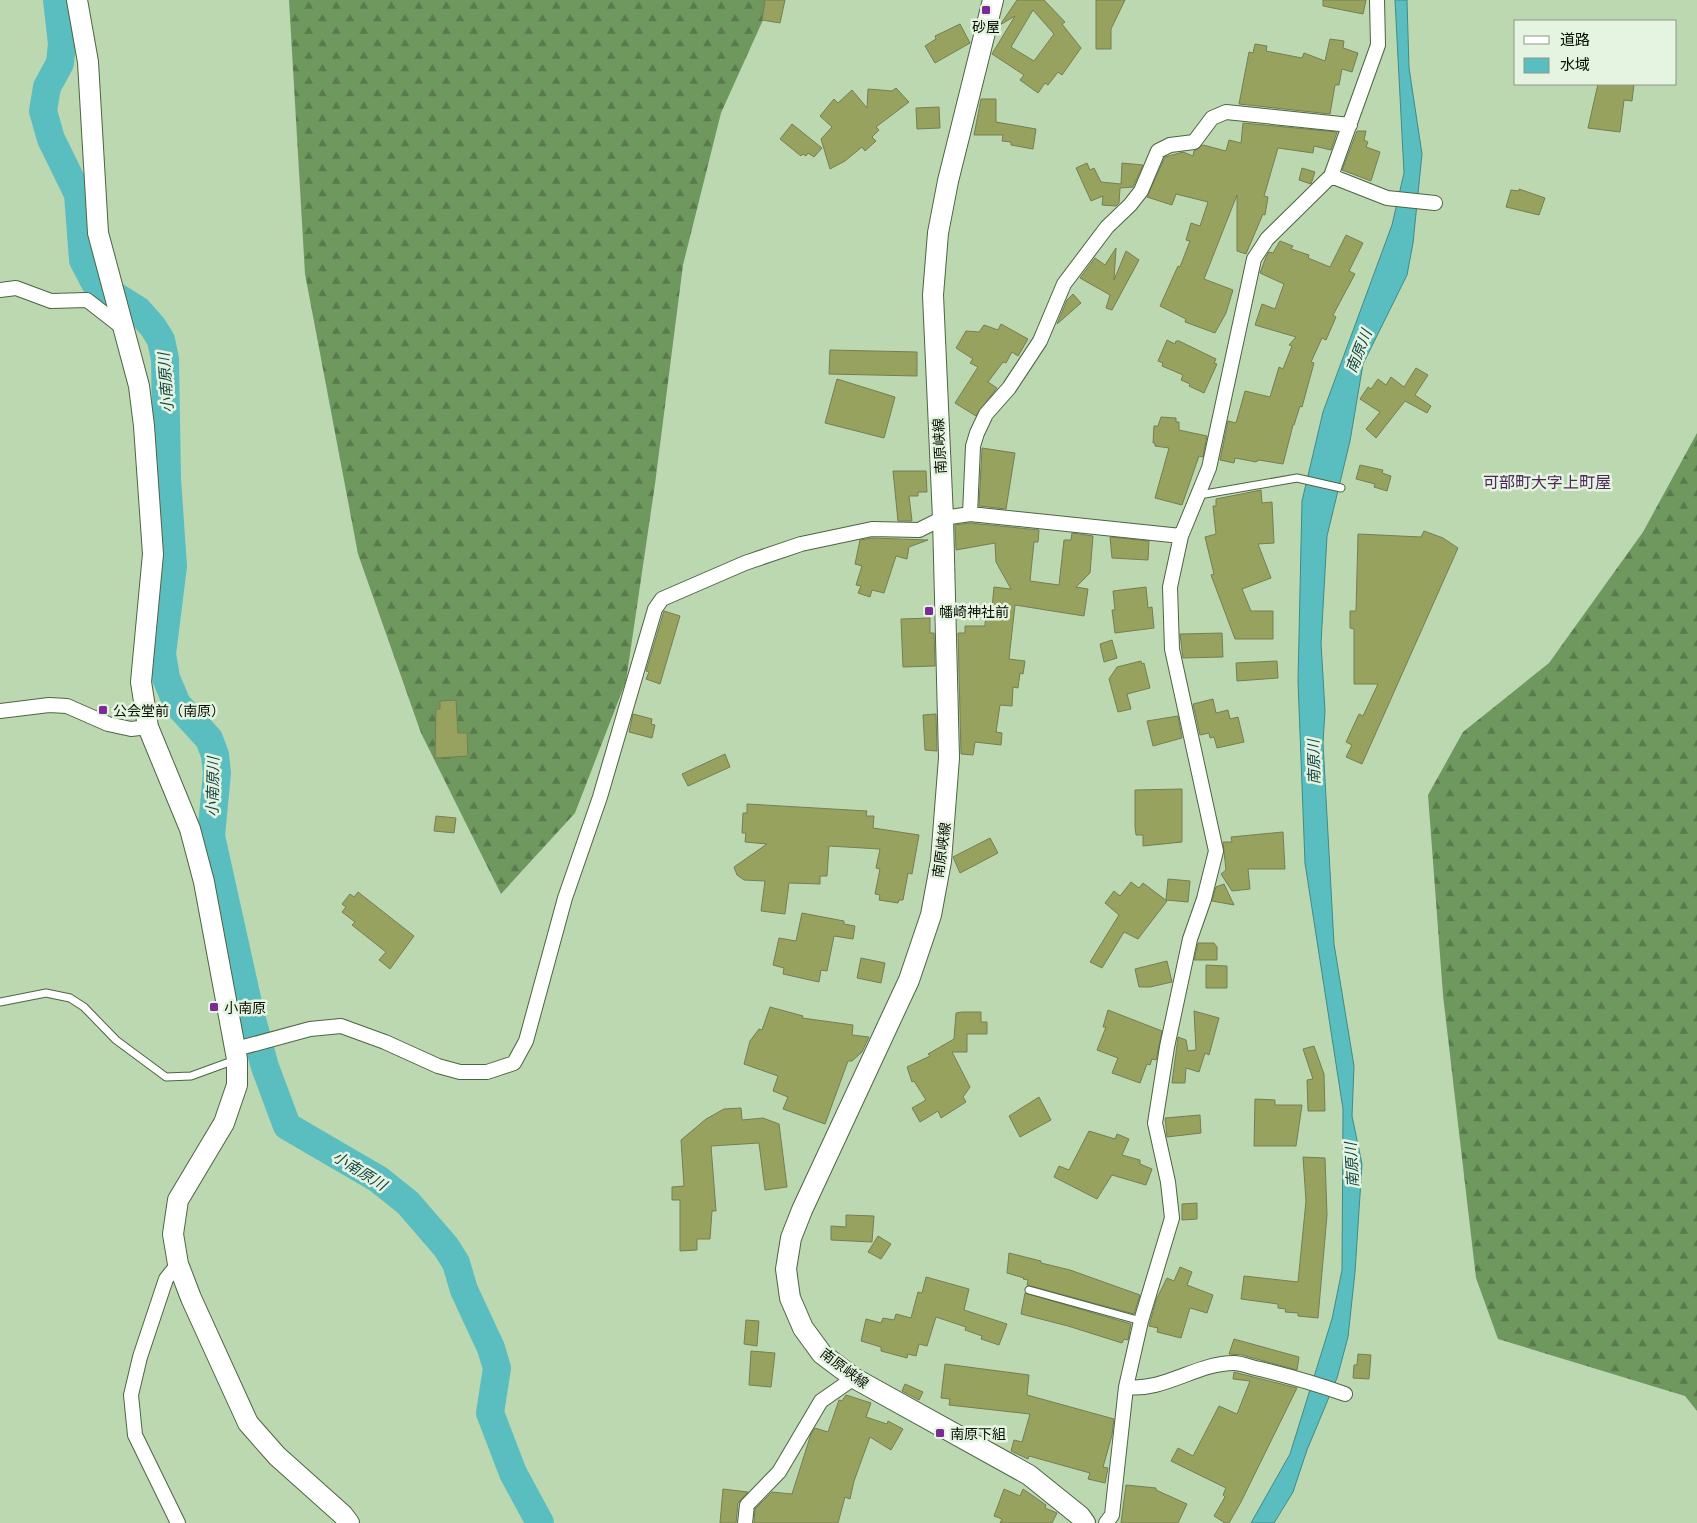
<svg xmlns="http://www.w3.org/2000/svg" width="1697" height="1523" font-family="'Noto Sans','Noto Sans JP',sans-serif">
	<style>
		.forest { fill: url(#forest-firs) }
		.water { fill: #5abec0; stroke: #418a87 }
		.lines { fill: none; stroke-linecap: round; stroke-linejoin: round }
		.river { stroke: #5abec0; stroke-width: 28 }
		.building { fill: #96a25e; stroke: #767e53; fill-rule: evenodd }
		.lane-casing { stroke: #4c6542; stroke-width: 9 }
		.street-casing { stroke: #4c6542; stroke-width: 16 }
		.secondary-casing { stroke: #4c6542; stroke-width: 22 }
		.lane { stroke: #fff; stroke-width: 7 }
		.street { stroke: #fff; stroke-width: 14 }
		.secondary { stroke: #fff; stroke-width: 20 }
		.poi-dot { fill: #7d2997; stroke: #e5f4e0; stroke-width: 2 }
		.labels { text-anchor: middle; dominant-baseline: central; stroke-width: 5; stroke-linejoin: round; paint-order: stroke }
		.poi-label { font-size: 14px; fill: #060f03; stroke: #e5f4e0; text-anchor: start }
		.street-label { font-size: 14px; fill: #060f03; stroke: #e5f4e0 }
		.water-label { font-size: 15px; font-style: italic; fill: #144343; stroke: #e5f4e0 }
		.quarter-label { font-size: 16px; fill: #4f275c; stroke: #e5f4e0 }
	</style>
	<defs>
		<pattern id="forest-firs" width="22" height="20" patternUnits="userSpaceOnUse" patternTransform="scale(1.25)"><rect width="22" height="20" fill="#6f985f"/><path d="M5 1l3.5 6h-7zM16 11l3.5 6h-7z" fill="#597a4c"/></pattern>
	</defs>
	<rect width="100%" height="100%" fill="#bbd8b0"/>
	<path class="forest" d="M289,0H772L721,113L683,265L655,484L626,681L575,813L501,894L421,733L358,554L305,274Z
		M1697,433V1411L1685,1396L1498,1339L1476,1278L1443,995L1428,795L1463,732L1549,663L1643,532Z"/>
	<path class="water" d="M1395,0H1407L1409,68L1422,154L1413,243L1407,275L1363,364L1350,441L1327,536L1321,643L1325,711L1323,743L1334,944L1354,1066L1352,1116L1362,1164L1355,1272L1348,1337L1337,1378L1307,1450L1293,1492L1274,1523H1251L1290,1454L1332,1319L1342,1270L1343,1109L1305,863L1298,681L1302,501L1323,412L1392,225L1404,173Z"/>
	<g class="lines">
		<path class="river" d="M57,0L62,44L60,63L47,87L43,111L51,139L78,194L83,260L95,283L138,310L153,327L161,340L165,359L167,479L173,566L162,654L166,678L177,704L209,739L215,755L217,773L211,836L250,1012L265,1067L287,1126L378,1179L408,1203L446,1247L456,1263L464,1290L491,1348L497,1368L490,1413L513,1473L540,1523"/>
	</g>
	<path class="building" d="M765,0H785L780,23L762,20Z
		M1017,0H1044L1065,22L1062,24L1081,48L1062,75L1058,72L1048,85L1045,83L1038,93L1020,80L1024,75L992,54L1015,16L1000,25ZM1033,10L1054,34L1034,61L1011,47Z
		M1096,0H1125L1111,29V49H1096Z
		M1323,0H1366L1363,14L1323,6Z
		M960,24L970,43L935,63L925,46L936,39L935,36Z
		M1330,39L1344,41L1343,48L1358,53L1352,72L1342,69L1339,85H1335L1330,114L1239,104L1249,52L1253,53L1255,44L1267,46L1266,51L1302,58L1304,53L1325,61Z
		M1598,84H1634L1632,101L1624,100L1620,132L1588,128Z
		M896,88L909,102L876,127L879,130L872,137L876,141L865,151L862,147L845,161L830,169L821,139L832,127L820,116L834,99L838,103L852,90L867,108L868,89L892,91Z
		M981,99H996V122L1036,129L1033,149L1011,145V142L1002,141L1003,135H974Z
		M939,107L940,128L917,129L916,108Z
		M1243,123L1337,132L1331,150L1314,146L1313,153L1278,148L1264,196L1268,197L1265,215L1263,214L1246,254L1237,251V195L1204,279L1233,290L1226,313L1215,333L1185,322L1186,319L1160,306L1178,266L1180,267L1190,241L1186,240L1191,223L1200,226L1208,202L1176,194L1172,205L1147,197L1165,157L1183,152L1193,156L1194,151L1203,145L1226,151L1229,140L1241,143Z
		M792,124L822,148L814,157L808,153L806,156L803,154L801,156L780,139Z
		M1357,131H1366L1364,140L1368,142L1366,147L1380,152L1371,181L1342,170Z
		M1087,163L1090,170L1094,168L1101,182L1121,184L1122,163L1143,165L1133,187L1120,188L1119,203L1116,206L1102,205L1103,196L1091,201L1076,168Z
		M1302,168L1315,172L1311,184L1299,180Z
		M1519,189L1545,198L1539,215L1506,207L1511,190L1519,191Z
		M1346,235L1363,243L1349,271L1355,274L1333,315L1336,317L1326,340L1322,338L1311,362L1314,363L1302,407L1300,406L1294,425H1293L1283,464L1259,460L1256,462L1235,458L1234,463L1220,460L1228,421L1236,423L1245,391L1270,397L1279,367L1283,369L1292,346L1289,345L1296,337L1255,325L1262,304L1275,309L1284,284L1260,273L1266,257L1269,252L1273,253L1280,241L1293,246L1291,249L1309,255L1308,258L1330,267Z
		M1116,248L1114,280L1126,251L1139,260L1112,310L1106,308L1110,295L1080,278L1095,258L1105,265Z
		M1073,294L1081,303L1057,324L1067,300Z
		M1001,324L1028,339L1018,356L1012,352L1006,363L1003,362L988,382L997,388L976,416L955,403L978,367L970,363L973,359L956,348L966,331L979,332L984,325L998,330Z
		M1167,340L1175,344L1176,341H1179L1216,359L1214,363L1217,364L1204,393L1189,386L1190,384L1181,380L1183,375L1162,366L1163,363L1158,361Z
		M830,350L917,352V376L829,374Z
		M1416,368L1428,375L1415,395L1431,406L1427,413L1405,401L1376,438L1366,429L1380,412L1360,399L1368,387L1371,389L1378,379L1386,385L1391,377L1404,387Z
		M837,379L895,397L884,438L825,423Z
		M1161,417L1176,418V422H1179V430L1207,436L1203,457L1199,456L1182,505L1155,498L1169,448L1155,446V443H1153L1154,426H1158Z
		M982,448L1015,453L1006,509L979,506Z
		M1360,465L1383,470L1382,473L1391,476L1387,491L1374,487L1375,484L1356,479Z
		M893,471H926L927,492H918V496H909L912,521H898Z
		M1261,490L1262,503L1272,502L1274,543L1258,544L1271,578L1242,589L1251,611H1273V639H1235L1211,575L1214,574L1205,537L1216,534L1213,506H1216V499Z
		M970,523L1039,530L1038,542H1034L1030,581L1059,585L1064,540H1071L1072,533L1093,536L1090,573L1076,587L1088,589L1084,616L1015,605L1009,659L1025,661L1023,674L1020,673L1018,688L1013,687L1012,706L1000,705L996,732L1002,733L1001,745L975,742L973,755L961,754L958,633H965V626H985L986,608H992L994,587L1011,589L996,562L995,543L956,550L955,525Z
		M1424,531L1443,538L1458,548L1362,764L1346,757L1352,745L1346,742L1359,714L1363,716L1378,684H1354V629L1350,628V611H1356L1358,534L1421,537Z
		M1110,537L1149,541L1148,560L1112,558Z
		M873,538L928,540L909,547L907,559L896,556L884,593L872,590L870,597L858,593L861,586L856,585L862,566L855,564L860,540Z
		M1146,587L1148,608L1152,607L1154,628L1115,633L1112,610H1115L1113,591Z
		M664,611L680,616L660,684L646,679L649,672L646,671Z
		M930,618V633H934L935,666L903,667L901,619Z
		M1222,633L1223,657L1183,658L1180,634Z
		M1112,640L1117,658L1104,662L1100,644Z
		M1141,661L1142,664L1144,663L1150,688L1127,694L1131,709L1118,712L1109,679L1117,667Z
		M1277,661L1278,678L1237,681L1236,663Z
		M1213,699L1216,713L1228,710L1230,719L1238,717L1244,742L1217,748L1214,737L1210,738L1209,733L1200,735L1193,704Z
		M456,700L458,733H467L468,756L435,758L436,709H440V701Z
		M633,714L652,719L651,724L655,725L652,738L629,732Z
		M936,714L937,751L925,750L923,715Z
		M1178,716L1182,738L1153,746L1147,721Z
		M725,754L730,767L688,786L682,774Z
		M1182,789V842L1143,846V835H1136L1135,827V790Z
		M747,804L867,811L866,816H874L873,828L919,835L912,874L908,873L903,900H899L898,903L879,900L880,895L875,894L880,869L876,868L880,849L829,846L827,876H820V884L789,883L785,914L761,911L765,881L744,880L737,875L734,867L767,844L745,842L746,833H742L743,813H747Z
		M436,816L456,818L454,833L434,831Z
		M1283,832L1285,869H1248L1250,889L1232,891L1221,874L1226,870L1223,842H1232L1231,837Z
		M990,838L998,853L960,873L953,857Z
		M1168,879L1190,881L1188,902L1166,900Z
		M1131,882L1139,888L1143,883L1167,901L1138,939L1124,932L1102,968L1090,962L1119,915L1105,903L1114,891L1120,896Z
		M1224,884L1234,905L1212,901L1216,887Z
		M358,892L414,936L390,969L379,960L386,952L352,925L355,922L342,912L346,907L342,904L350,894L354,897Z
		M802,913L844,921V924L855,926L853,939L834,936L827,971L821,970L819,982L783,974L784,968L773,965L779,938L796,941Z
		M1198,943H1214L1217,947V960H1194Z
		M861,958L885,963L881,983L857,978Z
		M1167,961L1172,982L1150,987H1139L1135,969Z
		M1206,965L1227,966V988H1206Z
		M770,1007L803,1016L802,1018L853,1025L852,1035L869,1037L862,1052L852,1061H848L825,1124L783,1109L788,1097L773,1091L778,1076L744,1064L750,1041L759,1029L762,1030Z
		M1108,1010L1162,1031L1156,1060L1152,1059L1150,1065L1147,1064L1140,1083L1112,1073L1118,1058L1097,1050L1106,1027H1103Z
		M1194,1011L1219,1018L1209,1055L1205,1053L1199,1072L1186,1068L1185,1083H1172L1178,1037L1186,1040L1188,1051L1196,1050Z
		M962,1012H981V1022H987V1034H967V1052H952L970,1087L963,1097L966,1102L941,1118L938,1111L920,1122L912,1108L926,1100L914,1081L912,1082L907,1067L930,1056L928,1054L954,1039L956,1013Z
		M1314,1046L1324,1074L1325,1111H1308L1307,1080L1313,1079L1303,1049Z
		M1039,1097L1051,1120L1020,1137L1009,1116Z
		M1255,1099L1275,1100V1105H1302L1296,1146H1254Z
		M741,1108L742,1120L763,1118L779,1124L787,1187L765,1190L759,1143L711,1146L716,1211H712L710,1239H697V1250L680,1251V1200H672V1187L684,1186L681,1140L706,1119L724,1109Z
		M1200,1115L1201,1133L1167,1137L1165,1118Z
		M1089,1131L1115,1139L1117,1134L1129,1139L1122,1155L1140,1160V1164L1152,1169L1146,1185L1112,1175L1097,1199L1054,1177L1059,1166L1069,1170Z
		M1303,1157L1325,1158L1327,1215L1318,1318L1298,1316V1313L1285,1312L1286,1309L1278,1308V1304L1241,1299L1244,1276L1298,1282L1306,1201Z
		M1197,1203V1219L1182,1220V1204Z
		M846,1215L874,1216L872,1242L831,1240V1226L846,1227Z
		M878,1236L891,1244L881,1259L868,1252Z
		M1009,1253L1041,1261V1263L1070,1270L1140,1295L1134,1314L1027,1285L1028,1280L1023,1279L1024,1278L1007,1273Z
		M1180,1267L1192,1272L1187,1285L1213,1295L1207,1313L1190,1308L1181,1338L1157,1332L1158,1328L1149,1326L1156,1300L1167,1278L1174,1281Z
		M926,1277L969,1289L964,1310L1007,1324L999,1345L981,1339L982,1336L965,1330L966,1327L936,1317L927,1346L919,1344L916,1356L908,1354L907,1358L881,1351V1347L861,1341L866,1319L881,1323L883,1318L894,1320L896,1314L911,1318L918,1292L922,1293Z
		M1025,1293L1131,1324L1128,1340L1124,1339L1122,1343L1068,1326L1021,1314Z
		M746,1320L759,1321L757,1346L744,1344Z
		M1234,1339L1299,1357L1297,1370L1242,1355L1229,1354Z
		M751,1351L775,1353L771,1387L749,1385Z
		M1358,1354L1371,1355L1369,1379L1353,1378L1354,1365H1357Z
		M945,1364L1029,1375L1027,1395L1114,1419L1112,1435L1103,1467L1108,1468L1105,1483L1088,1479L1090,1473L1029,1456L1028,1459L1011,1451L1014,1440L1022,1442L1030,1414L949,1405L950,1399L941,1398Z
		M1234,1372L1297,1388L1241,1502L1229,1523H1225L1214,1516L1225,1497L1223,1495L1226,1488L1171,1461L1178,1448L1193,1456L1219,1406L1237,1414L1250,1381L1233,1379Z
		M905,1384L923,1392L919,1400L902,1391Z
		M846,1395L871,1403L866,1417L887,1424L888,1421L903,1429L891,1450L870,1437L854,1481L850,1499L845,1497L838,1523H754L755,1509L772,1492L792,1494L811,1434L815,1428L828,1432L839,1400L842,1401Z
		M1126,1485L1156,1488V1490L1187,1504L1178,1523H1121Z
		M723,1489L748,1492L738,1503L736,1523H720Z
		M1004,1489L1020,1496L1023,1489L1046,1505L1045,1508L1057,1513L1052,1523H1000L1002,1519L994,1516Z"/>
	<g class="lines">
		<g class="lane-casing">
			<path id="lane" d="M1199,495L1297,478L1341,488
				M0,1002L46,993L70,998L84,1007L116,1040L166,1077L191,1076L235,1060
				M1029,1290L1141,1321"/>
		</g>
		<g class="street-casing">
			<path id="street" d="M1331,176L1387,198L1435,203
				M0,290L16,288L51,301L87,300L123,328
				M970,514L973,446L977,433L986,414L1009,388L1040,341L1064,284L1107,227L1130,205L1141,191L1158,151L1170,145L1194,142L1212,118L1226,112L1350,125
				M0,711L49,705L67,706L108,724L131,729L148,727
				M236,1049L310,1029L341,1026L385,1042L438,1066L460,1072H487L514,1063L526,1041L565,898L600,797L655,609L662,599L745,563L801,544L872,529L919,530L943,518L970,514L1181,536
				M178,1264L166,1279L140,1357L131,1395L135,1435L178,1523
				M1126,1387C1163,1392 1197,1363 1234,1363C1242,1363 1252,1368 1260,1369C1289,1376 1317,1384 1345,1394
				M745,1523L747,1505L779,1472L821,1401L854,1378
				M1106,1523L1112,1515L1126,1387L1141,1321L1172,1218L1168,1182L1155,1123L1167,1047L1190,939L1204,899L1216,851L1172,649L1170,587L1181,536L1209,468L1254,259L1267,239L1331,176L1378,45L1377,0"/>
		</g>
		<g class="secondary-casing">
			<path id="secondary" d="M77,0L88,62L98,233L139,386L144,426L153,554L141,682L148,727L190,829L204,882L237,1059V1085L224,1123L178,1200L173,1234L178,1264L191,1298L248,1423L277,1456L343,1515L349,1523
				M993,0L948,181L938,233L933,295L943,518L949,758L941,861L931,915L909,980L802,1210L791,1238L786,1269L790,1298L803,1328L822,1354L854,1378L1029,1475L1080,1516L1085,1523"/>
		</g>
		<use href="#lane" class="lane"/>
		<use href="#street" class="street"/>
		<use href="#secondary" class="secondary"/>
	</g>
	<g class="poi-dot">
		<rect x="981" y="5" width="10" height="10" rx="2.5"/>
		<rect x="924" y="606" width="10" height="10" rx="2.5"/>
		<rect x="98" y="705" width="10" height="10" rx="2.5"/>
		<rect x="209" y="1002" width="10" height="10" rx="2.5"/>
		<rect x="935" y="1428" width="10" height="10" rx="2.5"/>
	</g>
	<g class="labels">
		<g class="poi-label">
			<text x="986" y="26" text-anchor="middle">砂屋</text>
			<text x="939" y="611">幡崎神社前</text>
			<text x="113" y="710">公会堂前（南原）</text>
			<text x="224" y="1007">小南原</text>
			<text x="950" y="1433">南原下組</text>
		</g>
		<g class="street-label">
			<text transform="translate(939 446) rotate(-93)">南原峡線</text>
			<text transform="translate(941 850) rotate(-82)">南原峡線</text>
			<text transform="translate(845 1368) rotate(37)">南原峡線</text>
		</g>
		<g class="water-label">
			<text transform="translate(1358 351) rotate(-68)">南原川</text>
			<text transform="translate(165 383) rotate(-94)">小南原川</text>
			<text transform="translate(1313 762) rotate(-91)">南原川</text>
			<text transform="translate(212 787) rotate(-89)">小南原川</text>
			<text transform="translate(1351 1165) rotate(-93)">南原川</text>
			<text transform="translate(360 1170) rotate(32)">小南原川</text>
		</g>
		<g class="quarter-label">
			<text x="1547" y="482">可部町大字上町屋</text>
		</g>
	</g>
	<rect x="1514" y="20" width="162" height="65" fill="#e5f4e0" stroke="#8c9888"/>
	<rect x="1524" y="36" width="25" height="8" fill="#ffffff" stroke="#8c9888"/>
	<text x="1560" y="45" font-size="15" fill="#060f03">道路</text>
	<rect x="1524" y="58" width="25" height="15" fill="#5abec0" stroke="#8c9888"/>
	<text x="1560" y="70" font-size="15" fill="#060f03">水域</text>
</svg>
